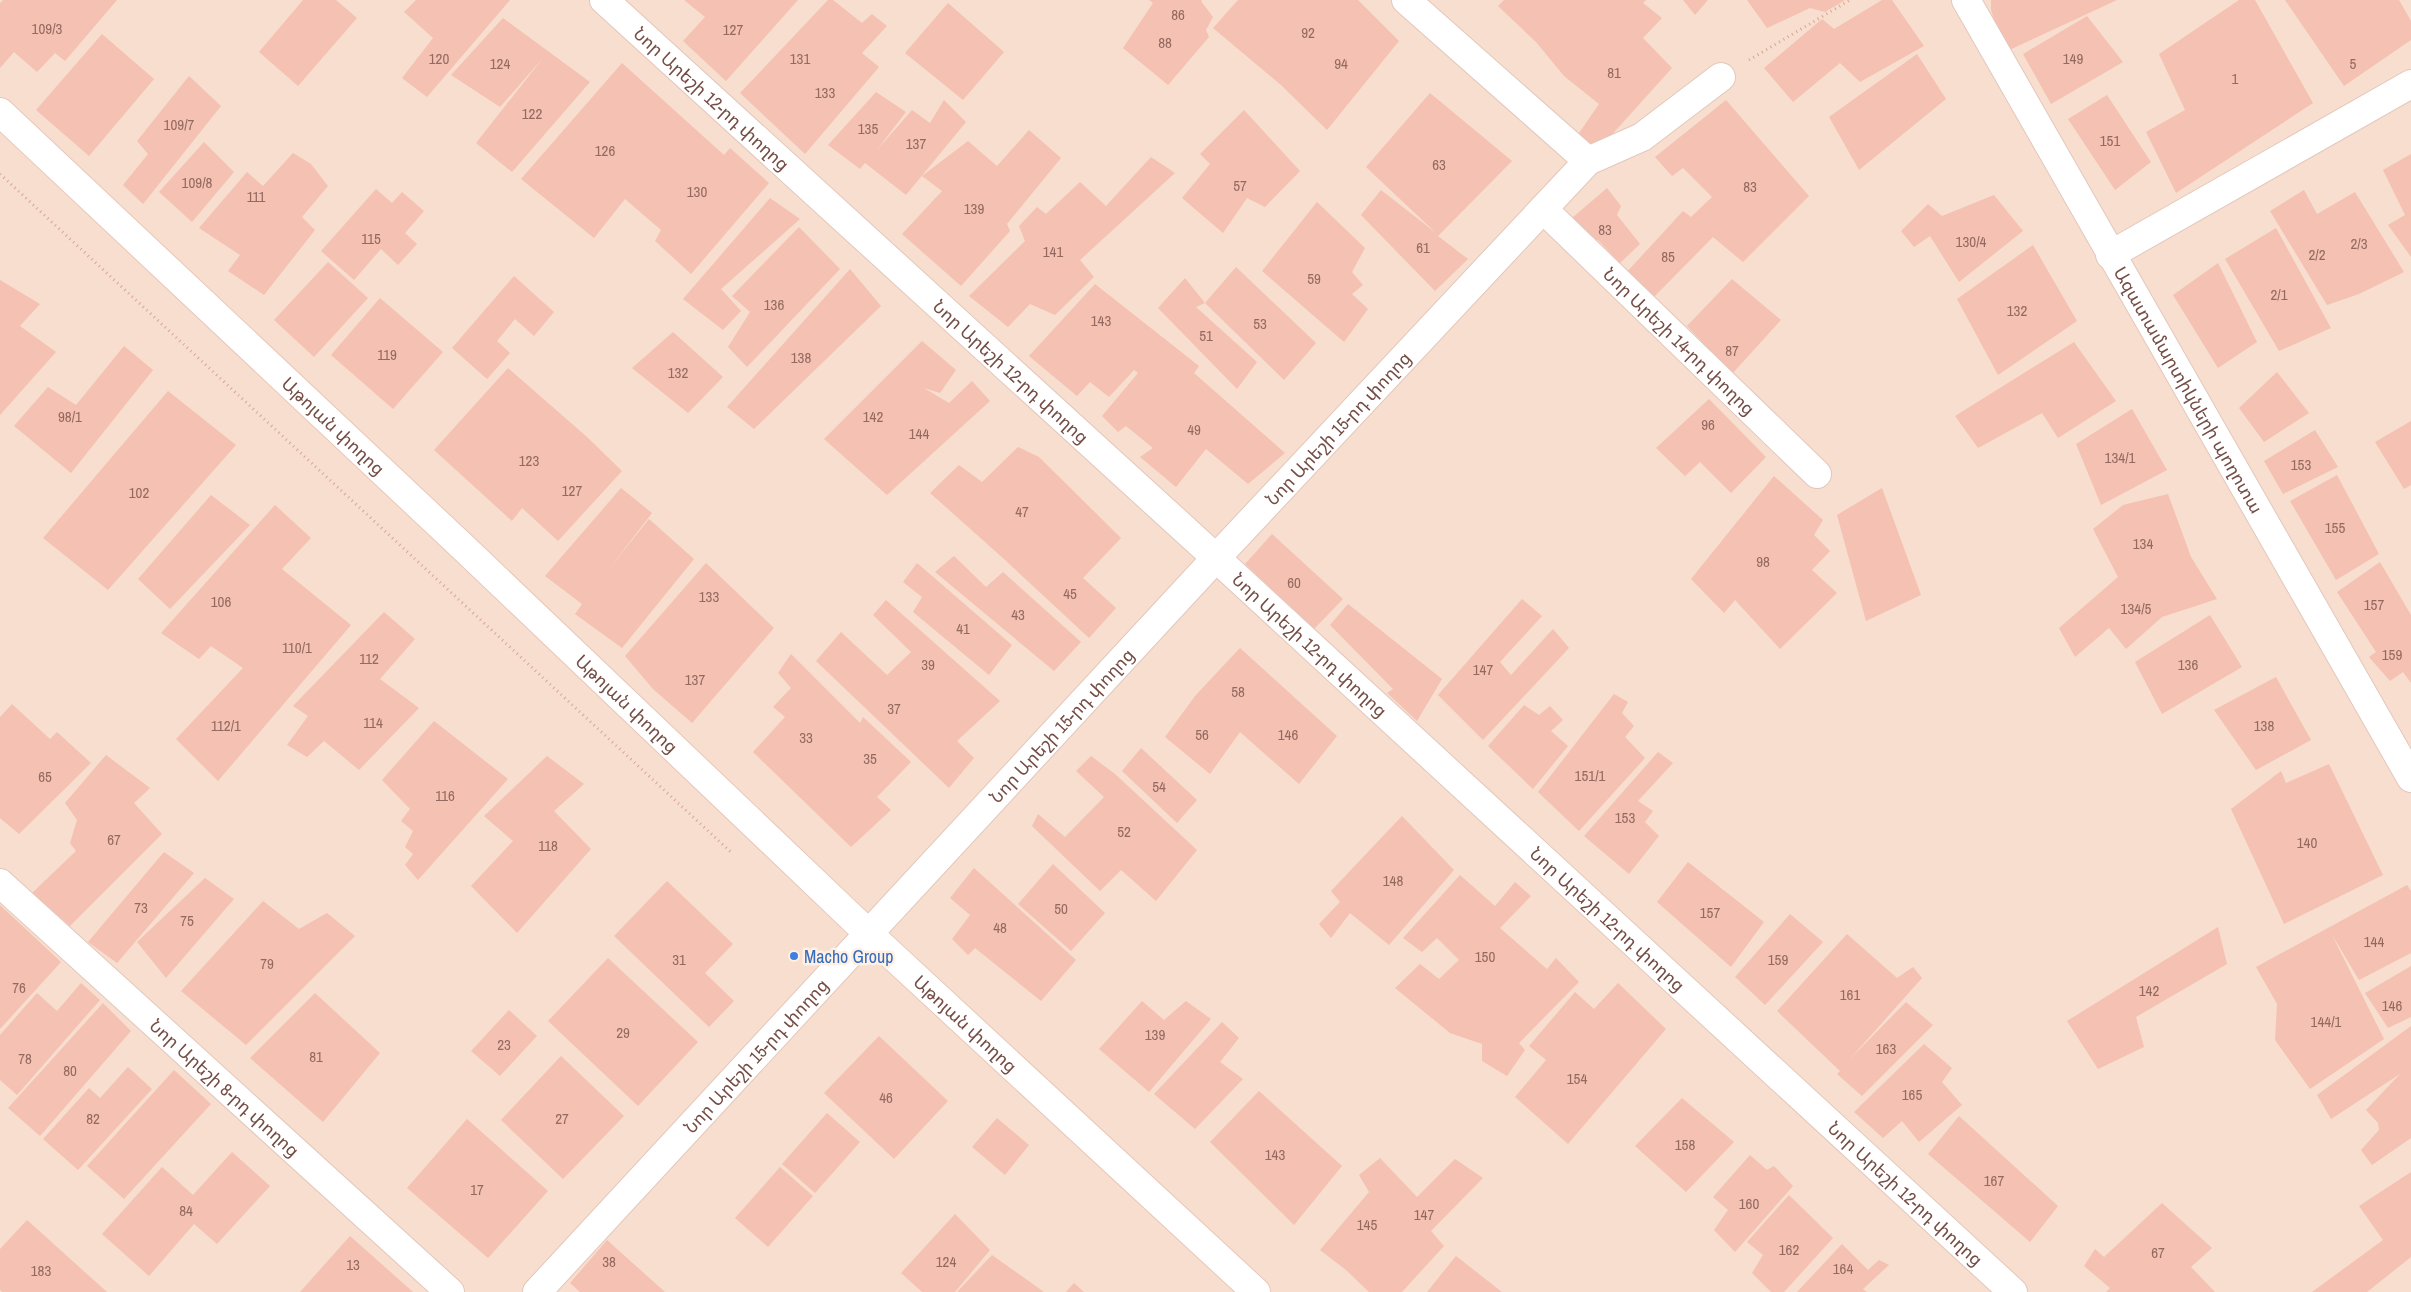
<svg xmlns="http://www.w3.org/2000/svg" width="2411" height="1292" font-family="'Archivo Narrow','Noto Sans Armenian',sans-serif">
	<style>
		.residential { fill: #f7dece }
		.building { fill: #f4c1b3 }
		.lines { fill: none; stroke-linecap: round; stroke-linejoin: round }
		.minor-casing { stroke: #e3c7bc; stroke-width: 30 }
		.tertiary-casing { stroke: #e3c7bc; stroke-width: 30 }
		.secondary-casing { stroke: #e9c7b9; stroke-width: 30 }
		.path { stroke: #d8a597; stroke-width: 3; stroke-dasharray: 1 4; stroke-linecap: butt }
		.minor { stroke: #fff; stroke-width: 28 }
		.tertiary { stroke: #fff; stroke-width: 28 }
		.secondary { stroke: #fff; stroke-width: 28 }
		.shop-dot { fill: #3f7fe0; stroke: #fff0e4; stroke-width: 2 }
		.labels { text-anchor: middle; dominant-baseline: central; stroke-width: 5; stroke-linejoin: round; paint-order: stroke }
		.number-label { font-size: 15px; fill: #946a60 }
		.street-label { font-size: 18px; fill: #744d45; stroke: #fff0e4 }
		.shop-label { font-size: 18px; fill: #366cbe; stroke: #fff0e4; text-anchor: start }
	</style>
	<rect width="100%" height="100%" fill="#fdebdd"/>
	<path class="residential" d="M0,0H2411V1292H0Z"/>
	<path class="building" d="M3,0H117L65,61L55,53L37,72L14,52L0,68V3Z
		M303,0H336L357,18L298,86L259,52Z
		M416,0H510L427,97L402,78L433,38L404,12Z
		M684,0H798L726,81L683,41L705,17Z
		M828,0H833L862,23L872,14L887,26L862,53L879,67L805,154L740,93Z
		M1149,0H1202L1201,1L1213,17L1206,30L1209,37L1168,85L1123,48L1153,3Z
		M1238,0H1358L1399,41L1327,130L1281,85L1213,28Z
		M1504,0H1646L1643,3L1662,18L1643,38L1672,68L1598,150L1577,136L1599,104L1564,76L1536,42L1498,6Z
		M1683,0H1708L1695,15Z
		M1747,0H1845L1825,12L1810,8L1767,28Z
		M1882,0H1892L1924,46L1860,82L1840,63L1793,102L1764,68L1822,19L1834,29Z
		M1991,0H2117L2005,52L1991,10Z
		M2239,0H2255L2313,103L2176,193L2146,132L2185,110L2159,54Z
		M2285,0H2399L2411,21V40L2344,86Z
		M948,3L1004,52L963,100L905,53Z
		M2087,16L2123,62L2051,104L2023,54Z
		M503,18L590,82L512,172L476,143L543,58L500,107L451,75Z
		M102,34L154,79L89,156L36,110Z
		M1917,54L1946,99L1859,170L1829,117Z
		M622,63L724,155L730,148L769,183L691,274L655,241L661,230L625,199L594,238L521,179Z
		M189,76L221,106L143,204L123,185L148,154L137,141Z
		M876,92L906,112L876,151L912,110L930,123L944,100L966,122L906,195L865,163L860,169L828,145Z
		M1430,93L1512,161L1438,236L1468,259L1435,291L1361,215L1381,190L1436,233L1366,167Z
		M2107,95L2151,162L2115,190L2068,119Z
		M1726,100L1809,196L1743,262L1713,237L1651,300L1625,274L1683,211L1691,217L1712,197L1683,168L1672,176L1655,157Z
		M1244,110L1300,171L1265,207L1247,198L1223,233L1182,198L1210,164L1200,154Z
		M1029,130L1061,158L1007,224L1010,231L961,286L902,234L942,191L922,176L968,141L997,166Z
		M204,142L234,172L192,222L159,192Z
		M293,153L311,164L328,186L302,217L315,230L264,295L228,271L240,255L199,228L247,172L263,186Z
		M2411,154V257L2388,225L2405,215L2383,170Z
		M1151,157L1175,173L1080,260L1094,277L1055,315L1030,304L1008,327L969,296L1025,241L1019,226L1037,207L1046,214L1080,182L1106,206Z
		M1607,188L1621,206L1617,215L1640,244L1620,263L1598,240L1593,242L1572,218Z
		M376,189L392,203L402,192L424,211L405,233L417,244L398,265L381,249L354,280L321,251Z
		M2304,190L2317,214L2355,192L2404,272L2359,294L2327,305L2270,211Z
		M1994,195L2023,231L1959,282L1930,236L1914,247L1901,231L1928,204L1942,216Z
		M770,198L800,219L721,289L741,311L723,330L683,299Z
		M1317,202L1365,248L1352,272L1363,285L1352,294L1368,309L1344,342L1262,271Z
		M799,227L840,269L747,367L728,347L750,312L732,296Z
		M2276,228L2331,328L2279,351L2225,259Z
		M2033,245L2077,321L1998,375L1957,299Z
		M328,262L368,298L314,357L274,320Z
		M2218,263L2257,342L2218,368L2173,295Z
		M1236,267L1316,343L1284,380L1205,303Z
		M850,269L881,306L754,429L727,407Z
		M514,276L554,312L534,336L515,319L497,341L510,353L487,379L452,348Z
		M1185,278L1205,303L1196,307L1257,362L1237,389L1158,308Z
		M1732,279L1781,320L1732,374L1687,326Z
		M0,280L40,304L20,326L56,352L0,415Z
		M1095,284L1199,366L1194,373L1285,453L1248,484L1206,449L1176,487L1140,457L1153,448L1126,426L1118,432L1102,416L1138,373L1134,370L1109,397L1090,382L1077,396L1029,356Z
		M380,298L443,352L393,409L331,355Z
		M673,332L723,377L688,413L632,368Z
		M922,341L956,370L940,393L924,388L949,403L972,381L990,401L887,495L824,439Z
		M2074,342L2116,401L2058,438L2042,413L1978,448L1955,416Z
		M124,346L153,370L71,473L14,426L48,387L76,405Z
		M508,368L587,437L622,471L558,541L522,508L512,521L434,450Z
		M2277,372L2309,413L2264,442L2239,408Z
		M168,391L236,445L108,590L43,538Z
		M1709,399L1766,457L1731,493L1700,462L1685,476L1656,448Z
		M2132,409L2167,470L2101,505L2076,444Z
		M2411,421V485L2404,489L2375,442Z
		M2315,430L2338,467L2283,494L2264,461Z
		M1018,447L1039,457L1121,538L1083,578L1116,608L1089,638L1004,559L930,493L959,465L982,482Z
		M2337,475L2379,554L2336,580L2290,501Z
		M1774,476L1823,520L1814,535L1830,551L1812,570L1837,593L1780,649L1735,600L1724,613L1691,579Z
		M621,488L652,513L608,570L649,519L694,559L622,648L575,614L582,604L545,576Z
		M1882,488L1921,595L1866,621L1837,515Z
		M2168,494L2191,557L2217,599L2162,617L2126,649L2109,628L2075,657L2059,628L2118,577L2093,529L2123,505Z
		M211,495L250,525L170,609L138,579Z
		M275,505L311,538L282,569L351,625L218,781L176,739L243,668L211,646L199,659L161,633Z
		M1272,534L1343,599L1314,629L1245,564Z
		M954,556L986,587L1003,572L1081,642L1054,671L935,572Z
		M2380,562L2411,615V683L2403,672L2390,681L2369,657L2376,652L2337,592Z
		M706,563L774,628L692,723L653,689L625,656Z
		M917,563L1012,645L989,675L913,612L922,597L903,582Z
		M1522,599L1542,616L1500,662L1511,675L1553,629L1569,648L1483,740L1438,695Z
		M886,600L1000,701L957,741L974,758L949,788L816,661L841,632L887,675L911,652L873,615Z
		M1348,604L1442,679L1417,721L1387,693L1393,689L1330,625Z
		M384,612L415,639L380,679L419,708L359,770L324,741L307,757L287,745L308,716L293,706Z
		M2210,615L2242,667L2162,714L2135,662Z
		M1240,648L1337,736L1299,784L1240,732L1210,774L1165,737L1195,696Z
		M791,654L860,723L863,717L911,762L877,797L891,810L851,847L753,752L785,717L773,707L791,688L778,673Z
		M2276,677L2311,740L2256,770L2214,710Z
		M1614,694L1628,702L1622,713L1634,726L1625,737L1645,758L1579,831L1538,792Z
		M12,704L50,739L57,732L91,763L19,834L0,818V717Z
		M1524,705L1539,715L1550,706L1563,720L1551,731L1568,746L1533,789L1488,746Z
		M434,721L508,779L418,880L405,865L413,854L405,847L413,831L401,821L410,809L382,780Z
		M1141,748L1197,800L1177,823L1122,771Z
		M1658,752L1673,763L1638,801L1653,811L1645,822L1659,836L1629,874L1584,836Z
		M106,755L150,788L134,803L162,834L70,926L32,893L76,851L70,843L77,820L65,803Z
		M547,756L584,784L554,811L591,849L517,933L471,886L513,841L484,816Z
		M1091,756L1115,774L1197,850L1156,901L1121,870L1100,891L1032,826L1038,814L1065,837L1104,797L1076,771Z
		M2329,764L2383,875L2284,924L2231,809L2281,771L2286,783Z
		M1402,816L1454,870L1389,945L1350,913L1331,938L1319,924L1340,902L1331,891Z
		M164,852L194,873L117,963L88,942Z
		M1688,862L1764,922L1731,967L1657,902Z
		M1053,864L1105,913L1071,951L1018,904Z
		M974,868L1076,960L1041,1001L975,948L968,955L952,939L970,915L950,898Z
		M1460,875L1495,906L1515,882L1531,896L1500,928L1547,969L1556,958L1579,982L1519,1043L1525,1050L1507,1076L1482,1061V1044L1450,1033L1395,988L1420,964L1439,979L1459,960L1437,938L1422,952L1403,938Z
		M205,878L234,899L166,978L137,942Z
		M667,881L733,944L705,973L734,1001L709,1027L614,936Z
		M2407,885L2411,891V953L2359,980L2331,933L2384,1039L2310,1089L2275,1040L2277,1004L2256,967Z
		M263,901L299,929L327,913L355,936L246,1045L181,991Z
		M0,905L61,962L0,1029Z
		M1790,914L1823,942L1765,1005L1735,977Z
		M2218,927L2227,964L2136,1017L2144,1047L2098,1069L2067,1021Z
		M1847,934L1897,978L1913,967L1922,978L1849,1060L1906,1002L1933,1025L1862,1096L1837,1074L1840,1071L1777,1011Z
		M608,958L698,1042L638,1106L548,1021Z
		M2411,966V1017L2388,1028L2365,993Z
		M81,983L100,1000L17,1095L0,1080V1035L37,993L57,1011Z
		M1618,983L1666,1029L1568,1144L1515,1097L1546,1060L1529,1046L1575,992L1594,1009Z
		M315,993L380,1053L323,1122L250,1058Z
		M1142,1001L1164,1020L1186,1001L1211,1019L1149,1092L1099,1049Z
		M103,1003L131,1031L40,1136L8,1108Z
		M509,1010L537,1036L500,1076L471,1051Z
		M1222,1022L1239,1038L1220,1062L1243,1079L1195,1129L1154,1094Z
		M2411,1026V1138L2372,1165L2361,1150L2379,1130L2378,1123L2366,1110L2400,1074L2331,1119L2317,1095Z
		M879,1036L948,1101L894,1159L824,1093Z
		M1924,1044L1952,1068L1942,1082L1962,1105L1919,1142L1902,1121L1883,1138L1854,1112Z
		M561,1056L624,1116L563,1179L501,1120Z
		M128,1067L152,1089L78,1170L43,1139L89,1088L100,1098Z
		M174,1070L211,1104L124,1199L87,1166Z
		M1259,1091L1342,1166L1294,1225L1210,1142Z
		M1682,1098L1734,1142L1686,1192L1635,1146Z
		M827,1113L860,1142L815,1193L782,1164Z
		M1959,1116L2058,1206L2030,1242L1928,1154Z
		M997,1118L1029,1145L1005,1175L972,1147Z
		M467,1119L548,1191L488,1258L407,1188Z
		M232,1152L270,1186L217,1244L194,1224L149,1276L102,1234L162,1167L193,1195Z
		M1750,1155L1767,1170L1774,1166L1793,1186L1735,1252L1714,1230L1728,1210L1713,1197Z
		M1380,1158L1417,1197L1455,1159L1483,1178L1431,1231L1444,1246L1402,1292H1369L1346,1270L1320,1250L1369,1192L1359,1175Z
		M780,1167L813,1196L768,1247L735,1218Z
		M2411,1172V1257L2367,1292H2312L2383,1240L2359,1206Z
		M1789,1195L1833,1238L1784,1292H1771L1752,1273L1763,1255L1747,1242Z
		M2162,1203L2212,1248L2191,1267L2215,1292H2106L2110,1288L2084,1266L2095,1249L2104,1257Z
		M955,1214L990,1250L955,1292H922L901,1273Z
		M27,1220L107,1292H2L0,1290V1249Z
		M350,1236L413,1292H300Z
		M607,1240L665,1292H580L570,1283Z
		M1842,1244L1868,1270L1879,1260L1889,1265L1863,1289L1867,1292H1797Z
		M992,1255L1044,1292H957Z
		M1456,1256L1502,1292H1427Z
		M1074,1283L1084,1292H1066Z"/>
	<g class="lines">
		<g class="minor-casing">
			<g id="minor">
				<path id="s1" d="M604,0L1216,558L2013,1292"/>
				<path d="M1406,0L1588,161"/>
				<path id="s2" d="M1543,209L1817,474"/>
				<path d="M2110,255L2411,84"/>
				<path id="s3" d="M0,883L450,1292"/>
				<path id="s4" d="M537,1292L1216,558L1588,161L1642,137L1721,77"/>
			</g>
		</g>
		<g class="tertiary-casing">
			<g id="tertiary">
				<path id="s5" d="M1966,0L2411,778"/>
			</g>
		</g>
		<g class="secondary-casing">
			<g id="secondary">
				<path id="s6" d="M0,112L465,549L869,934L1256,1292"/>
			</g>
		</g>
		<path class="path" d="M1749,60L1850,0
			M0,174L733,854"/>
		<use href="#minor" class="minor"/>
		<use href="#tertiary" class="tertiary"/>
		<use href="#secondary" class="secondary"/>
	</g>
	<circle class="shop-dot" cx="794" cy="956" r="5"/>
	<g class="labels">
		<g class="number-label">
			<text x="1178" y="14">86</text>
			<text x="47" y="28">109/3</text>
			<text x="733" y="29">127</text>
			<text x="1308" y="32">92</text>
			<text x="1165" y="42">88</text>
			<text x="439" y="58">120</text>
			<text x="800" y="58">131</text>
			<text x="2073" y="58">149</text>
			<text x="500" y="63">124</text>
			<text x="1341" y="63">94</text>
			<text x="2353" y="63">5</text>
			<text x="1614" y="72">81</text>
			<text x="2235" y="78">1</text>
			<text x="825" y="92">133</text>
			<text x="532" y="113">122</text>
			<text x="179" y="124">109/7</text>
			<text x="868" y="128">135</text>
			<text x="2110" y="140">151</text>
			<text x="916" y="143">137</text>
			<text x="605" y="150">126</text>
			<text x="1439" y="164">63</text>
			<text x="197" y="182">109/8</text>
			<text x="1240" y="185">57</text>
			<text x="1750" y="186">83</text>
			<text x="697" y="191">130</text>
			<text x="256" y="196">111</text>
			<text x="974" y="208">139</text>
			<text x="1605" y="229">83</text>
			<text x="371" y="238">115</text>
			<text x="1971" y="241">130/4</text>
			<text x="2359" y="243">2/3</text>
			<text x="1423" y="247">61</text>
			<text x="1053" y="251">141</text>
			<text x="2317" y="254">2/2</text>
			<text x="1668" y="256">85</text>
			<text x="1314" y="278">59</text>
			<text x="2279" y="294">2/1</text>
			<text x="774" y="304">136</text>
			<text x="2017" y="310">132</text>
			<text x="1101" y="320">143</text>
			<text x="1260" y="323">53</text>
			<text x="1206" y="335">51</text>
			<text x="1732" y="350">87</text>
			<text x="387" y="354">119</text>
			<text x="801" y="357">138</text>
			<text x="678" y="372">132</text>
			<text x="70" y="416">98/1</text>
			<text x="873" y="416">142</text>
			<text x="1708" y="424">96</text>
			<text x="1194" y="429">49</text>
			<text x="919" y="433">144</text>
			<text x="2120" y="457">134/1</text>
			<text x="529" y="460">123</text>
			<text x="2301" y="464">153</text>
			<text x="572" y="490">127</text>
			<text x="139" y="492">102</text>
			<text x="1022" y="511">47</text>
			<text x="2335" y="527">155</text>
			<text x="2143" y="543">134</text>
			<text x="1763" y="561">98</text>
			<text x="1294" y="582">60</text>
			<text x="1070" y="593">45</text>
			<text x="709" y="596">133</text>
			<text x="221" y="601">106</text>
			<text x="2374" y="604">157</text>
			<text x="2136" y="608">134/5</text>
			<text x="1018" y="614">43</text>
			<text x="963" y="628">41</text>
			<text x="297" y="647">110/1</text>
			<text x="2392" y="654">159</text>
			<text x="369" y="658">112</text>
			<text x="928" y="664">39</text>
			<text x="2188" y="664">136</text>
			<text x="1483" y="669">147</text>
			<text x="695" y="679">137</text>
			<text x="1238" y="691">58</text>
			<text x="894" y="708">37</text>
			<text x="373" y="722">114</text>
			<text x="226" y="725">112/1</text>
			<text x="2264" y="725">138</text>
			<text x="1202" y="734">56</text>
			<text x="1288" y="734">146</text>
			<text x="806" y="737">33</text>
			<text x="870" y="758">35</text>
			<text x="1590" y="775">151/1</text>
			<text x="45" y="776">65</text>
			<text x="1159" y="786">54</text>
			<text x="445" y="795">116</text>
			<text x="1625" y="817">153</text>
			<text x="1124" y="831">52</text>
			<text x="114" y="839">67</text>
			<text x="2307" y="842">140</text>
			<text x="548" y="845">118</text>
			<text x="1393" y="880">148</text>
			<text x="141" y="907">73</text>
			<text x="1061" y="908">50</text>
			<text x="1710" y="912">157</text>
			<text x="187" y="920">75</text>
			<text x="1000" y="927">48</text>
			<text x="2374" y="941">144</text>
			<text x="1485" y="956">150</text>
			<text x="679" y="959">31</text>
			<text x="1778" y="959">159</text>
			<text x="267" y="963">79</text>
			<text x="19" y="987">76</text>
			<text x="2149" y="990">142</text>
			<text x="1850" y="994">161</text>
			<text x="2392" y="1005">146</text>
			<text x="2326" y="1021">144/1</text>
			<text x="623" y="1032">29</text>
			<text x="1155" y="1034">139</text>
			<text x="504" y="1044">23</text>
			<text x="1886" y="1048">163</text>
			<text x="316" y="1056">81</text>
			<text x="25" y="1058">78</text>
			<text x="70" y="1070">80</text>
			<text x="1577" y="1078">154</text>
			<text x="1912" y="1094">165</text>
			<text x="886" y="1097">46</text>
			<text x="93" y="1118">82</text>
			<text x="562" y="1118">27</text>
			<text x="1685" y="1144">158</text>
			<text x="1275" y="1154">143</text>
			<text x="1994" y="1180">167</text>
			<text x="477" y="1189">17</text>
			<text x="1749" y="1203">160</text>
			<text x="186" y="1210">84</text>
			<text x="1424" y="1214">147</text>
			<text x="1367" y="1224">145</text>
			<text x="1789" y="1249">162</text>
			<text x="2158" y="1252">67</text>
			<text x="609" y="1261">38</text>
			<text x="946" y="1261">124</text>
			<text x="353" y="1264">13</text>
			<text x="1843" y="1268">164</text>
			<text x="41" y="1270">183</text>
		</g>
		<g class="street-label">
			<text stroke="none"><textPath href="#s1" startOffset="146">Նոր Արեշի 12-րդ փողոց</textPath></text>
			<text stroke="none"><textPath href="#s2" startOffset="190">Նոր Արեշի 14-րդ փողոց</textPath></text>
			<text stroke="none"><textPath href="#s1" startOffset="551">Նոր Արեշի 12-րդ փողոց</textPath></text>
			<text stroke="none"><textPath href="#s5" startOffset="449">Ազատամարտիկների պողոտա</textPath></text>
			<text stroke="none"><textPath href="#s6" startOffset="458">Աթոյան փողոց</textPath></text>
			<text stroke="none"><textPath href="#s4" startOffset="1178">Նոր Արեշի 15-րդ փողոց</textPath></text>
			<text stroke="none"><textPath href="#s1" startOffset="956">Նոր Արեշի 12-րդ փողոց</textPath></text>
			<text stroke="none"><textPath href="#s6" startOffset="862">Աթոյան փողոց</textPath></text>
			<text stroke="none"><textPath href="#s4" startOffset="772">Նոր Արեշի 15-րդ փողոց</textPath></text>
			<text stroke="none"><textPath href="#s1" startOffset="1361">Նոր Արեշի 12-րդ փողոց</textPath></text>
			<text stroke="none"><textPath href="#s6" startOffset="1328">Աթոյան փողոց</textPath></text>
			<text stroke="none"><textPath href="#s4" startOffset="322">Նոր Արեշի 15-րդ փողոց</textPath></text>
			<text stroke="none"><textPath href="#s3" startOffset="304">Նոր Արեշի 8-րդ փողոց</textPath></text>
			<text stroke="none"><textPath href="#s1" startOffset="1766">Նոր Արեշի 12-րդ փողոց</textPath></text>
		</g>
		<g class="shop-label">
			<text x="804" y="956">Macho Group</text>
		</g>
	</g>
</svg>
